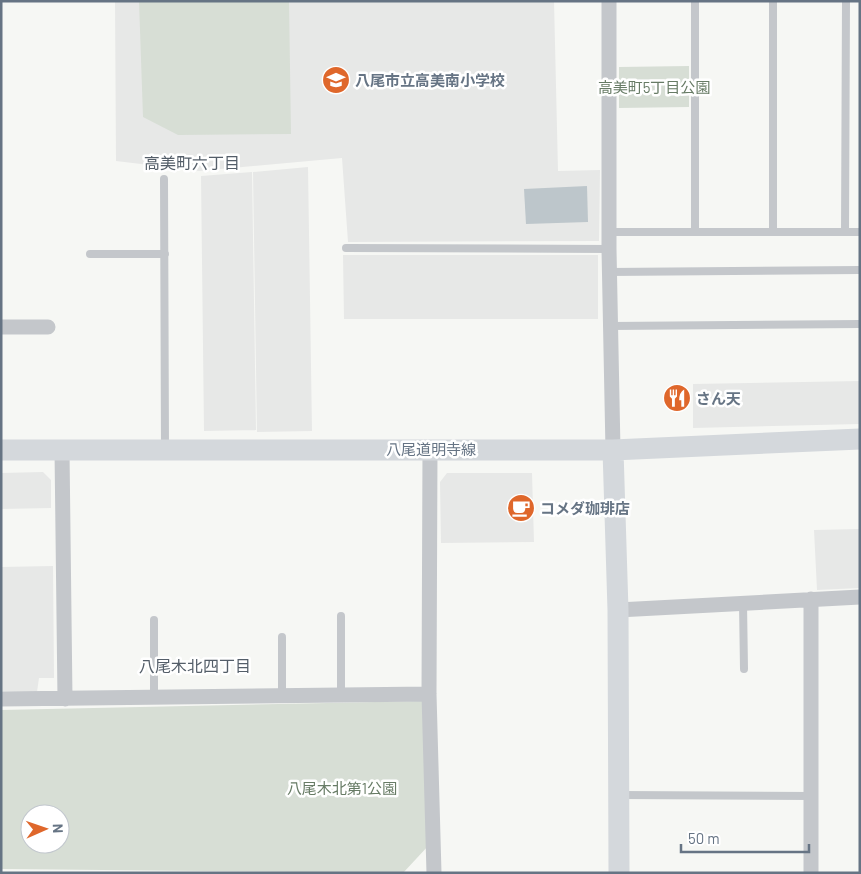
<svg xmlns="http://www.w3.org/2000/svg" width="861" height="874" font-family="Barlow,'Noto Sans JP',sans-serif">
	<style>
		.built { fill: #e7e8e7 }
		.green { fill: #d7ded5; fill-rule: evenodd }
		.water { fill: #bdc6cb }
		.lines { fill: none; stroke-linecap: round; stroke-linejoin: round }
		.lane { stroke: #c4c7cb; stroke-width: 8 }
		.street { stroke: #c4c7cb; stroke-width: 15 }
		.secondary { stroke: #d4d8dc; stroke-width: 21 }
		.labels { text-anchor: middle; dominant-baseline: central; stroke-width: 5; stroke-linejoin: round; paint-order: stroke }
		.poi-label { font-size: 15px; font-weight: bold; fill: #667484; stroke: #fff; text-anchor: start }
		.park-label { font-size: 15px; fill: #677b65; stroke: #fff }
		.street-label { font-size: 15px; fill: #667484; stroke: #fff }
		.neighbourhood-label { font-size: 16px; fill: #545e69; stroke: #fff }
	</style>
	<rect width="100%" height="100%" fill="#f6f7f4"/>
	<path class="built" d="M115,1H554L558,171L600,170L599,241L348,242L342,158L199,171L116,161Z
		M308,167L312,431L257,432L253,172Z
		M252,172L256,430L204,431L201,176Z
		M343,255H598V319H344Z
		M860,381V424L693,428V384Z
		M43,472L51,480V508L1,509V473Z
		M447,473H532L534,542L441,543L440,482Z
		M860,529V588L817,590L814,530Z
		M53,566L54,678H39L37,692L1,691V567Z"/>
	<path class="green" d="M139,1H289L291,134L178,135L143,117Z
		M689,66V107L619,108V67Z
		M424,701L429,845L403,873L1,869V710ZM30,814H60V844H30Z"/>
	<path class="water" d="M587,186L588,222L526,224L524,189Z"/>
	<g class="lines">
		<path class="lane" d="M164,179L165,449
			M695,231V1
			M609,232H860
			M773,232V1
			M845,232L846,1
			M346,248L609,249
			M90,254H165
			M609,272L860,270
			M611,326L860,324
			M743,603L744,669
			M341,616V695
			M282,637V696
			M154,697V620
			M620,795L811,796"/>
		<path class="street" d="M609,1V249L613,450
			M1,327H48
			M430,449L429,694L434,873
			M62,450L65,699
			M811,599V873
			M618,610L860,597
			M1,699L429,694"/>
		<path class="secondary" d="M1,450H613L860,439
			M613,450L618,610L619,873"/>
	</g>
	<defs>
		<g id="school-disc" transform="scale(1.4375)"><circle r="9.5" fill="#df672b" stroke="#fff"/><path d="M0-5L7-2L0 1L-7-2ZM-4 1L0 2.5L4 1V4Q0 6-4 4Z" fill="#fff"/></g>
		<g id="restaurant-disc" transform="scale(1.4375)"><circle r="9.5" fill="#df672b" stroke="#fff"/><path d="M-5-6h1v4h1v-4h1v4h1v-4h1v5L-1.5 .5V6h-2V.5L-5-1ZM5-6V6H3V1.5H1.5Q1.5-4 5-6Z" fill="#fff"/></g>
		<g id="cafe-disc" transform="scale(1.4375)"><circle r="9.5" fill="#df672b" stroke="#fff"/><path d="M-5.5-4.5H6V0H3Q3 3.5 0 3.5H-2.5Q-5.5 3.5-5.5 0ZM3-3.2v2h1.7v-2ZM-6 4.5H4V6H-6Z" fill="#fff"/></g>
	</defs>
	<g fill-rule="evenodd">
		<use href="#school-disc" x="336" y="80"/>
		<use href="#restaurant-disc" x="677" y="398"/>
		<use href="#cafe-disc" x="521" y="508"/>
	</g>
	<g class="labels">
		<g class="poi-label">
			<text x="355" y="80">八尾市立高美南小学校</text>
			<text x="696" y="398">さん天</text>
			<text x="540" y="508">コメダ珈琲店</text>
		</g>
		<g class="park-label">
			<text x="654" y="87">高美町5丁目公園</text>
			<text x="342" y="788">八尾木北第1公園</text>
		</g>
		<g class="street-label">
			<text x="431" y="449">八尾道明寺線</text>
		</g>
		<g class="neighbourhood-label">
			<text x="192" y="162">高美町六丁目</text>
			<text x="195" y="665">八尾木北四丁目</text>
		</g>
	</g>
	<rect width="861" height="874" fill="none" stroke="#667484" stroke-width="5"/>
	<g transform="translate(45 829) rotate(88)"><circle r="24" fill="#ffffff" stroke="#c2c7ce"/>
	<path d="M0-4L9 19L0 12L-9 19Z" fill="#df672b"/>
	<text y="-8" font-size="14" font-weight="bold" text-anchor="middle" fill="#667484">N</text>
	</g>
	<path d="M681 844v8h128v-8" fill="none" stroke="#667484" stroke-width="2.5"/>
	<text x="688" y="844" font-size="15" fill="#667484" stroke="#ffffff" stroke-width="4" paint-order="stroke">50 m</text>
</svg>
